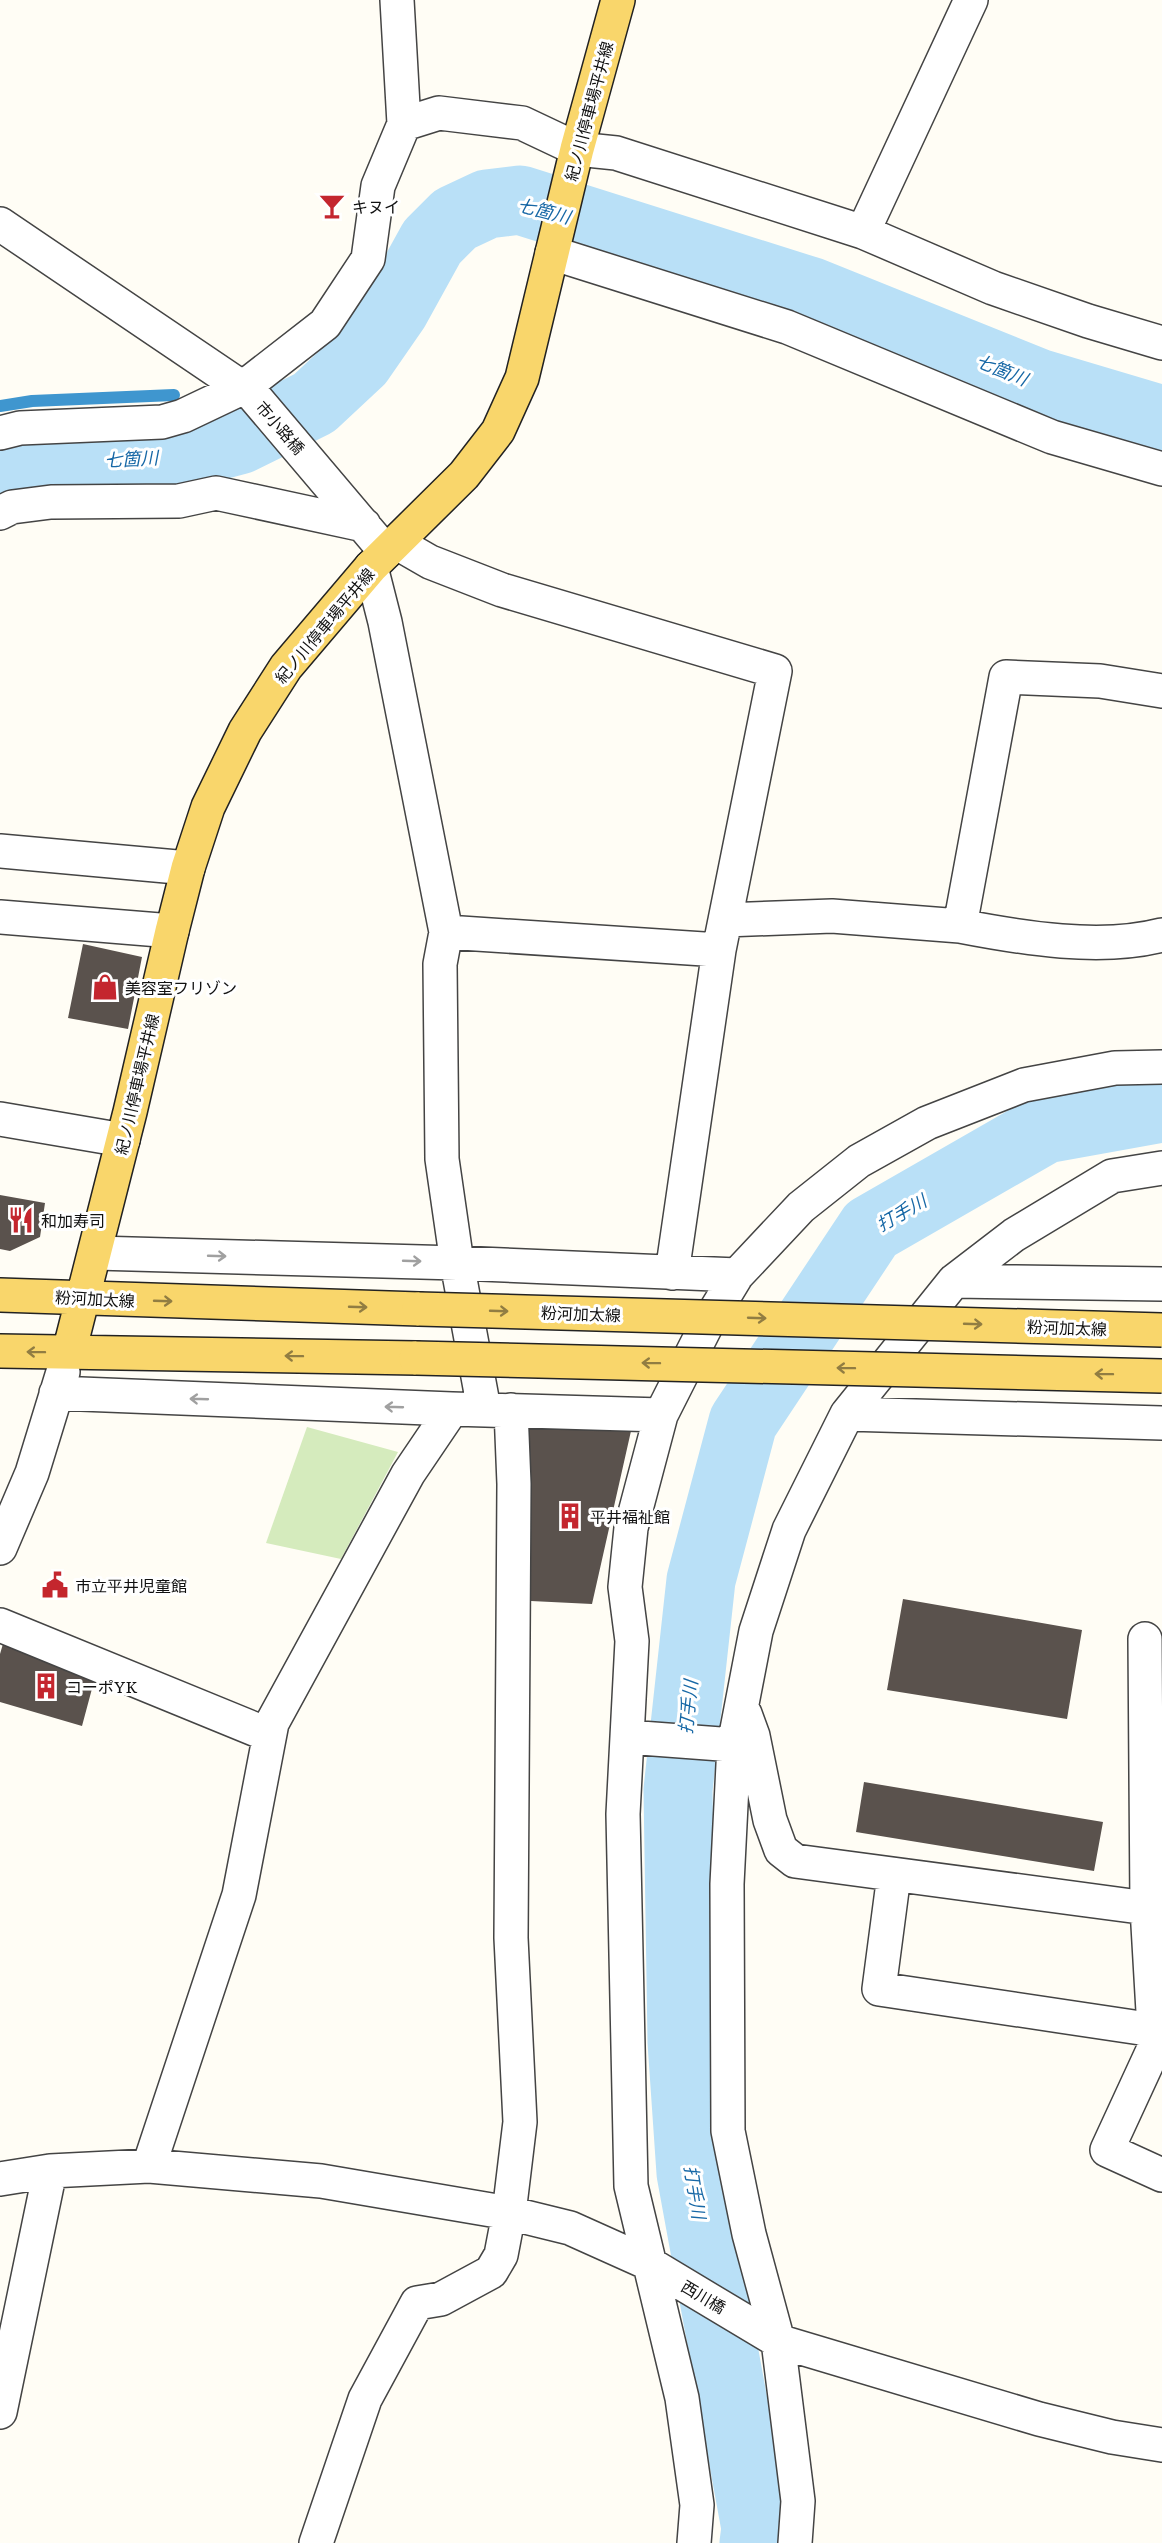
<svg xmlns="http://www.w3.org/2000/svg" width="1162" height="2543" font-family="Literata,'Noto Sans JP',serif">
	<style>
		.green { fill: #d5ebbd }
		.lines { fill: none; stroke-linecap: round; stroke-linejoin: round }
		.stream { stroke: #3f96cf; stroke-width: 12 }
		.river { stroke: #b9e0f7; stroke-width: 69 }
		.building { fill: #5a524d }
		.minor-casing { stroke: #444; stroke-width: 36 }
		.major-casing { stroke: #222; stroke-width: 36 }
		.minor { stroke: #fff; stroke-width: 33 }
		.major { stroke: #f9d66b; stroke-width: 33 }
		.major-bridge-casing { stroke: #222; stroke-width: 36; stroke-linecap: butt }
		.major-bridge { stroke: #f9d66b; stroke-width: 33 }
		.oneway { stroke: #a0a0a0 }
		.oneway2 { stroke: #917d42 }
		.labels { text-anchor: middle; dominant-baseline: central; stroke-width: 6; stroke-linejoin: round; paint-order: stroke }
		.street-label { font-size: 16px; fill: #111; stroke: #fff }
		.poi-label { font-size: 16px; fill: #111; stroke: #fff; text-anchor: start }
		.water-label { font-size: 18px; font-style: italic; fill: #1768a6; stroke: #fff }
	</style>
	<rect width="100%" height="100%" fill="#fffdf5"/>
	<path class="green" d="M307,1427L398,1452L341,1559L266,1543Z"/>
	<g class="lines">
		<path class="stream" d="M0,406L32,401L174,395
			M218,418L239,440"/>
		<path class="river" d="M0,470L40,463L179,456L239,440L314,403L359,361L395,309L432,242L455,219L487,204L520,200L812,292L1038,383L1162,420
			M754,2543L756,2528L691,2173L682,2042L678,1790L701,1580L743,1422L871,1229L1045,1129L1162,1108"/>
	</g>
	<path class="building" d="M83,944L142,957L128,1029L68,1018Z
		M0,1195L45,1203L40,1237L10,1251L0,1249Z
		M526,1428L631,1431L592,1604L531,1601Z
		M903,1599L1082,1630L1067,1719L887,1690Z
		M5,1637L97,1670L82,1726L0,1702V1654Z
		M864,1782L1103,1822L1094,1871L856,1832Z"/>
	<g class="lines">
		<g class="minor-casing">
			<path id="minor" d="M397,0L404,124
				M0,224L253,395L386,552
				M863,232L993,288L1088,321L1162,343
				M552,253L787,327L1052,437L1162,469
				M0,433L20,428L162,422L183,416L244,387L325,324L368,259L378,186L404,124L439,113L522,123L577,149L616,153L863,232L971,0
				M0,513L12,507L51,502L179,501L216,493L364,525
				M397,543L430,562L502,590L775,671L719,950L672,1273
				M371,567L385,622L446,932L440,964L442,1159L457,1263L484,1409
				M0,851L188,868
				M0,917L172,931
				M725,920L832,916L960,926L1006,677L1100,681L1162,691
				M960,926C1022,938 1101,951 1162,935
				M446,932L719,950
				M0,1119L123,1140
				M96,1253L457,1263L737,1275
				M954,1281L1014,1235L1112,1176L1162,1168
				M1162,1284L954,1281L847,1414L1162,1423
				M56,1393L452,1409L661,1415
				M0,1548L32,1473L63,1372
				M0,1625L269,1735
				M1145,1639L1147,1908L1155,2046L1107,2150L1162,2175
				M745,1714L753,1736L770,1820L781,1850L795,1861L1147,1908
				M627,1737L734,1745
				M894,1875L879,1989L1154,2030
				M149,2166L239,1895L272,1723L408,1474L452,1409
				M0,2179L50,2171L149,2166L321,2181L509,2213L570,2228L648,2263L778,2341L1039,2419L1112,2437L1162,2445
				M0,2412L50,2171
				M316,2543L365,2399L417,2303L441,2299L491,2272L501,2255L509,2213L520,2122L511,1938L514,1484L511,1410
				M694,2543L697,2505L682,2398L631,2186L623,1814L632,1641L625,1587L631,1528L661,1415L706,1326L737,1275L801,1207L859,1161L927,1123L1024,1085L1115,1068L1162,1067
				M795,2543L798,2501L778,2341L749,2234L728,2131L727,1884L734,1745L756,1631L789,1530L847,1414"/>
		</g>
		<g class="major-casing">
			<path id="major" d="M0,1295L419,1309
				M0,1351L416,1358
				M69,1352L130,1112L172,931L188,868L208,807L245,731L286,667L371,567L464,475L498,431L522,378L577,149L618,0"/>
		</g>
		<use href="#minor" class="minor"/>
		<use href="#major" class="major"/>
		<g class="major-bridge-casing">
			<path id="major-bridge" d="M419,1309L1162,1330
				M416,1358L1162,1376"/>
		</g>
		<use href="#major-bridge" class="major-bridge"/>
	</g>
	<defs><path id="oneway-shaft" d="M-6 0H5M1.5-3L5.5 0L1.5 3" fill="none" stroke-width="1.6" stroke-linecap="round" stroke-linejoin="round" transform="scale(1.5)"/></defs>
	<g class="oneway">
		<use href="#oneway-shaft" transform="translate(217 1256) rotate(2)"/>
		<use href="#oneway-shaft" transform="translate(412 1261) rotate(2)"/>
		<use href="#oneway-shaft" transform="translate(199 1399) rotate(-178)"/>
		<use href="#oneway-shaft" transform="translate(394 1407) rotate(-178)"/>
	</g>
	<g class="oneway2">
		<use href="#oneway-shaft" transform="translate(163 1301) rotate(2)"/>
		<use href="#oneway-shaft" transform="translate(358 1307) rotate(2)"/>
		<use href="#oneway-shaft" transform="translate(499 1311) rotate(2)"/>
		<use href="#oneway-shaft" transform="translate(757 1318) rotate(2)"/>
		<use href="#oneway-shaft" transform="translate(973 1324) rotate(2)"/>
		<use href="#oneway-shaft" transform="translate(36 1352) rotate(-179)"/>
		<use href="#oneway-shaft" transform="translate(294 1356) rotate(-179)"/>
		<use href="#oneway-shaft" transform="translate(651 1363) rotate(-179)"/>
		<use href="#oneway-shaft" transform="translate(846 1368) rotate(-179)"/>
		<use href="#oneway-shaft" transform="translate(1104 1374) rotate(-179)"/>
	</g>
	<defs>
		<g id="bar-bare" transform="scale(2.07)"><path d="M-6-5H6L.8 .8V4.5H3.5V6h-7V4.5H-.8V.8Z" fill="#c4262e" stroke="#fff" stroke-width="2.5" paint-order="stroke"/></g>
		<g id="shop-bare" transform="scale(2.07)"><path d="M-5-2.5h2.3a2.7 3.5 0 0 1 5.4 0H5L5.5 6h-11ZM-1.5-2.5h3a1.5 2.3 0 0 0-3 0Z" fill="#c4262e" stroke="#fff" stroke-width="2.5" paint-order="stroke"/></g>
		<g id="restaurant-bare" transform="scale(2.07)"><path d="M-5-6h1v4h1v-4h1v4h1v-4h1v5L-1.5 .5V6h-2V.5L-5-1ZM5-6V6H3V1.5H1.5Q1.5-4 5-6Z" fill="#c4262e" stroke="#fff" stroke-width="2.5" paint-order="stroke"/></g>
		<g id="building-bare" transform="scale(2.07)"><path d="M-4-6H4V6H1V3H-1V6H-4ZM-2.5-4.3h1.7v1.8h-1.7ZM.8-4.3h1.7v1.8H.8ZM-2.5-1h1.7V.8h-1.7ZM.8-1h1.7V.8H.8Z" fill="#c4262e" stroke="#fff" stroke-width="2.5" paint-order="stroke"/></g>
		<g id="civic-bare" transform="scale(2.07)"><path d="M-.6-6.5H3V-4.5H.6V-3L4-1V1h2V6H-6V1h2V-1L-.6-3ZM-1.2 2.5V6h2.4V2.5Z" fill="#c4262e" stroke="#fff" stroke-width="2.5" paint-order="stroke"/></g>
	</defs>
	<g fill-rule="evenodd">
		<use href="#bar-bare" x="332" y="206"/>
		<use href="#shop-bare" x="105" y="987"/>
		<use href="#restaurant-bare" x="21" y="1220"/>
		<use href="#building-bare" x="570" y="1516"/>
		<use href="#civic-bare" x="55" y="1585"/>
		<use href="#building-bare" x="46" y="1686"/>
	</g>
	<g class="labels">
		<g class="street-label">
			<text transform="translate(588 111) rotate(-75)">紀ノ川停車場平井線</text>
			<text transform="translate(281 427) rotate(49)">市小路橋</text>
			<text transform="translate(324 625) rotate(-50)">紀ノ川停車場平井線</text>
			<text transform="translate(136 1084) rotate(-77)">紀ノ川停車場平井線</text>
			<text transform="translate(95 1298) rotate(3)">粉河加太線</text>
			<text transform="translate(581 1313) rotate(2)">粉河加太線</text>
			<text transform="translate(1067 1327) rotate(2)">粉河加太線</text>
			<text transform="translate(704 2296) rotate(31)">西川橋</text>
		</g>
		<g class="poi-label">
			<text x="352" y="206">キヌイ</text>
			<text x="125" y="987">美容室フリゾン</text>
			<text x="41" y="1220">和加寿司</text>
			<text x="590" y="1516">平井福祉館</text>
			<text x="75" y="1585">市立平井児童館</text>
			<text x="66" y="1686">コーポYK</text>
		</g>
		<g class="water-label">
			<text transform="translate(544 210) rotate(14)">七箇川</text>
			<text transform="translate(1002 369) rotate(22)">七箇川</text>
			<text transform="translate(131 458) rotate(-3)">七箇川</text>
			<text transform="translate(901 1212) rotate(-30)">打手川</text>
			<text transform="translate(687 1707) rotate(-84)">打手川</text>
			<text transform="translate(696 2192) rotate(81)">打手川</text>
		</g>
	</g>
</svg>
